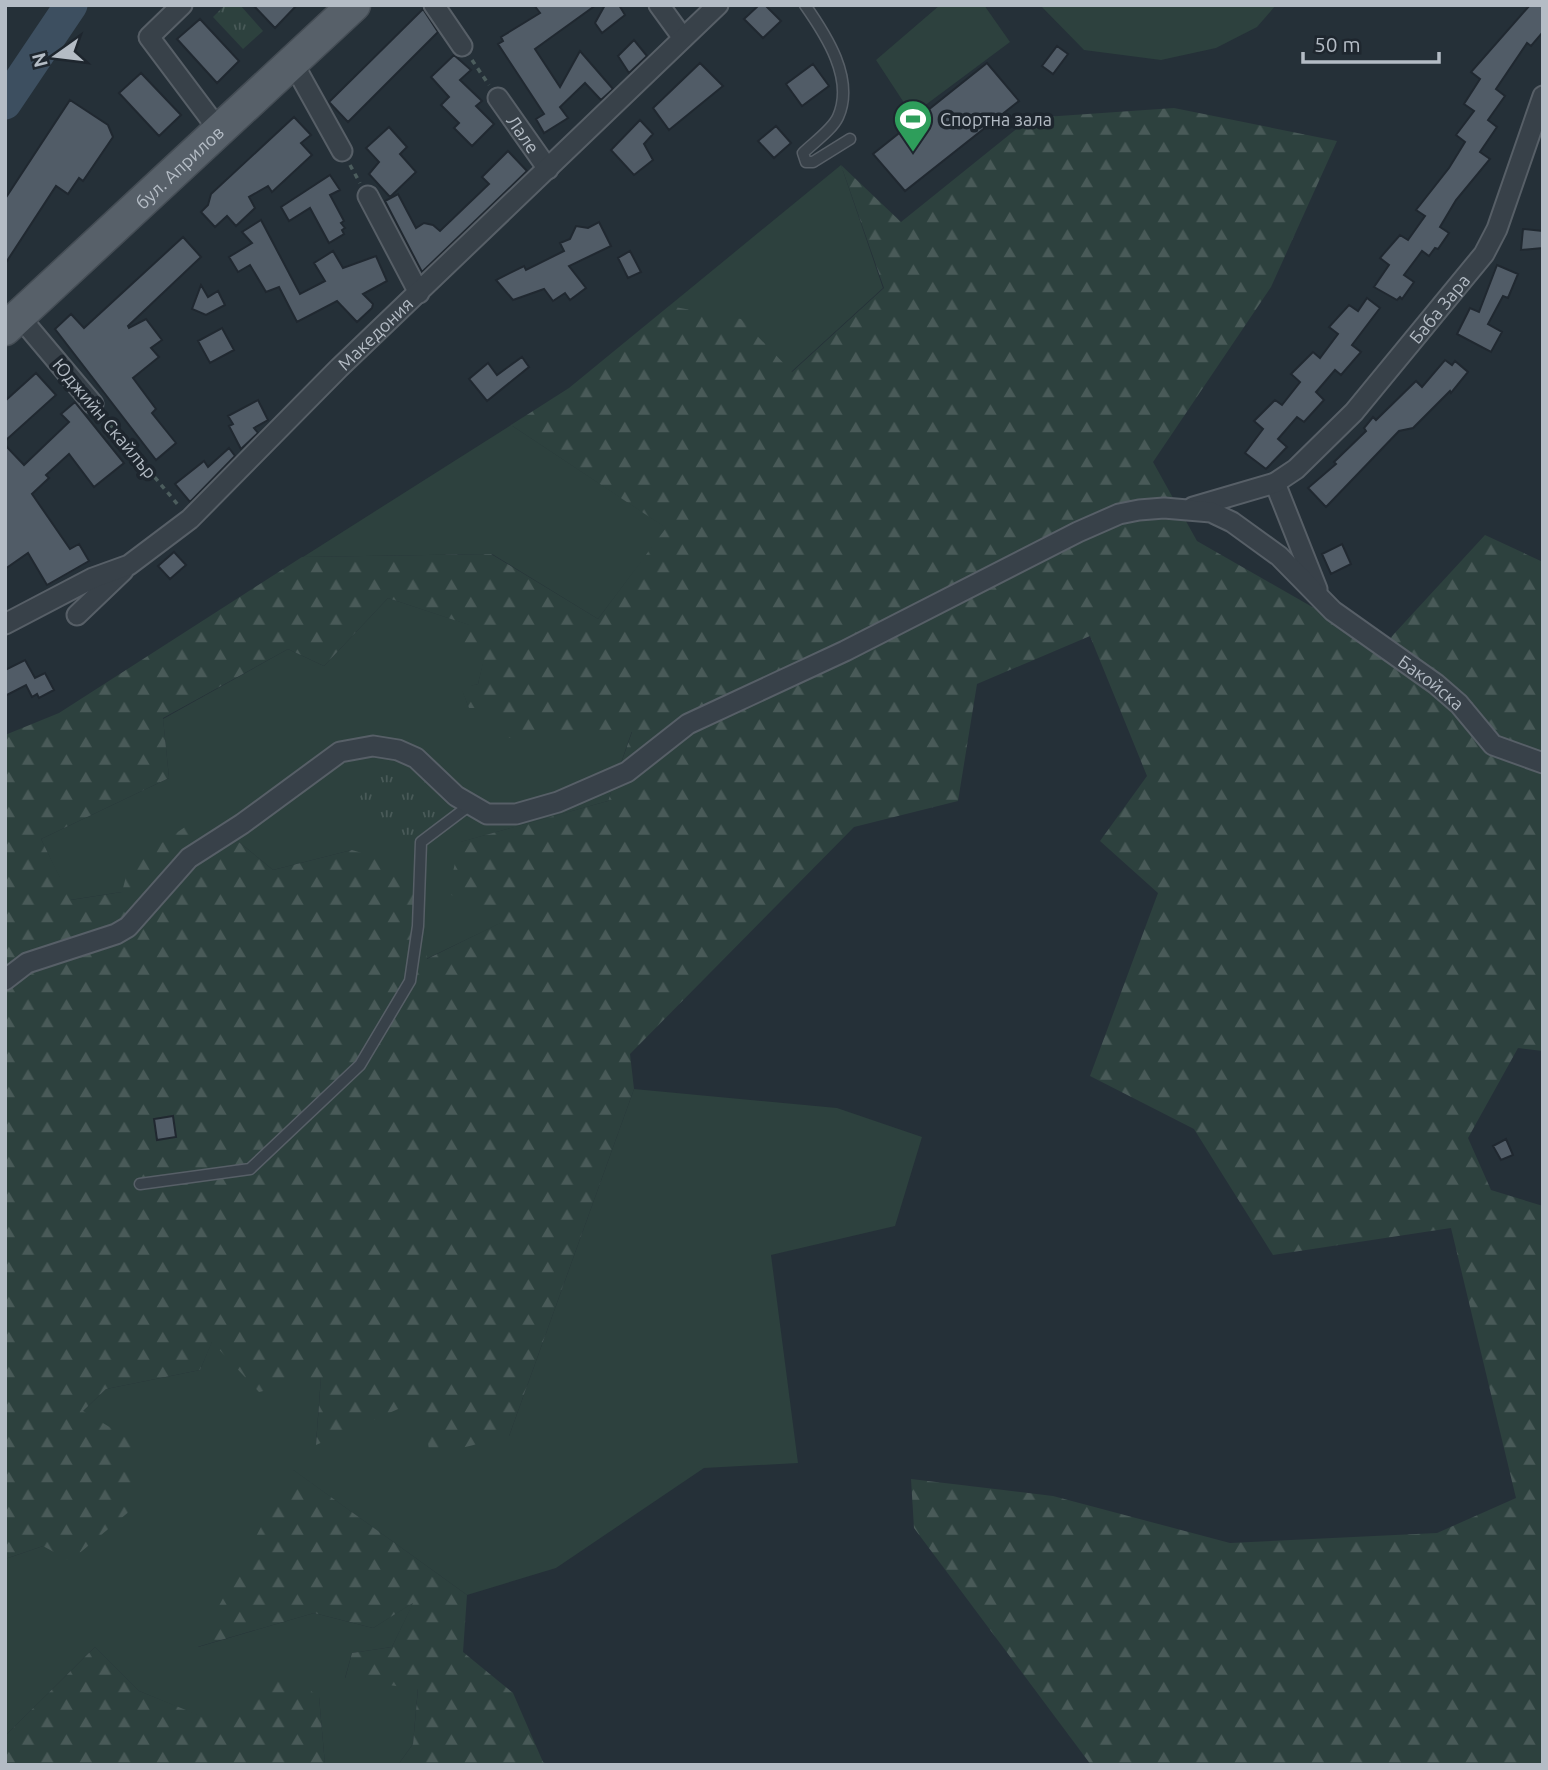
<svg xmlns="http://www.w3.org/2000/svg" width="1548" height="1770" font-family="Ubuntu,sans-serif">
	<style>
		.grass { fill: #2d413e }
		.forest { fill: url(#forest-firs); fill-rule: evenodd }
		.park { fill: url(#park-tufts) }
		.lines { fill: none; stroke-linecap: round; stroke-linejoin: round }
		.river { stroke: #3d4f60; stroke-width: 33 }
		.building { fill: #515c67; stroke: #202830; stroke-width: 2 }
		.lane-casing { stroke: #575f67; stroke-width: 13 }
		.street-casing { stroke: #575f67; stroke-width: 23 }
		.primary-casing { stroke: #454d55; stroke-width: 35 }
		.path { stroke: #4c5d5d; stroke-width: 3.5; stroke-dasharray: 5 5; stroke-linecap: butt }
		.lane { stroke: #384149; stroke-width: 10 }
		.street { stroke: #384149; stroke-width: 19 }
		.primary { stroke: #576069; stroke-width: 32 }
		.labels { text-anchor: middle; dominant-baseline: central; stroke-width: 7; stroke-linejoin: round; paint-order: stroke }
		.poi-label { font-size: 18px; fill: #b4bcc5; stroke: #1e262e; text-anchor: start }
		.street-label { font-size: 18px; fill: #b4bcc5; stroke: #1e262e }
	</style>
	<defs>
		<pattern id="forest-firs" width="22" height="20" patternUnits="userSpaceOnUse" patternTransform="scale(1.75)"><rect width="22" height="20" fill="#2d413e"/><path d="M5 1l3.5 6h-7zM16 11l3.5 6h-7z" fill="#495a58"/></pattern>
		<pattern id="park-tufts" width="24" height="20" patternUnits="userSpaceOnUse" patternTransform="scale(1.75)"><rect width="24" height="20" fill="#2d413e"/><path d="M3 7l-1-3M5 7V3M7 7l1-3M15 17l-1-3M17 17v-4M19 17l1-3" fill="none" stroke="#495a58"/></pattern>
	</defs>
	<rect width="100%" height="100%" fill="#253038"/>
	<path class="grass" d="M940,5H984L1010,42L912,115L876,60Z
		M1040,5H1276L1257,27L1216,48L1161,60L1084,50Z
		M841,165L883,288L791,372L669,306Z
		M511,425L667,528L598,619L492,554L303,557Z
		M388,598L470,625L485,657L478,684L462,689L469,708H499L632,731L608,801L461,842L501,923L426,959L424,893L352,850L273,870L229,834L122,892L70,900L41,839L169,778L163,719L288,649L324,666Z
		M634,1089L837,1108L922,1137L895,1226L771,1255L798,1463L704,1468L556,1568L467,1595L293,1470L198,1647L314,1613L373,1628L414,1602L392,1647L352,1653L345,1678L418,1688L413,1744L398,1765H325L319,1697L223,1726L139,1691L95,1647L5,1736V1559L43,1546L83,1411L106,1389L200,1370L212,1341L321,1377L316,1444L421,1398L509,1436Z"/>
	<path class="forest" d="M1174,108L1337,141L1271,287L1153,462L1197,541L1382,647L1485,535L1543,562V1051L1518,1048L1468,1138L1491,1190L1543,1206V1765H1091L914,1528L911,1479L1053,1496L1230,1543L1437,1533L1516,1498L1451,1228L1273,1255L1194,1129L1090,1076L1158,893L1100,841L1147,776L1090,636L977,684L958,801L854,827L630,1054L634,1089L509,1436L430,1456L421,1399L316,1445L321,1378L259,1392L212,1342L200,1370L106,1389L83,1411L136,1443L131,1510L70,1561L43,1546L5,1559V735L59,713L302,557L491,554L598,619L666,528L511,425L569,388L669,306L741,319L792,372L884,288L841,165L901,222L1030,118ZM388,598L469,625L460,649L484,658L478,684L461,688L469,708H499L509,738L632,732L608,801L460,842L448,893L500,923L427,959L424,893L388,861L352,850L273,870L229,834L188,825L129,865L122,892L71,900L41,839L169,778L163,718L288,649L324,666Z
		M292,1469L467,1595L463,1652L513,1693L543,1762L548,1765H398L413,1744L418,1689L345,1679L352,1653L392,1647L413,1603L373,1628L314,1613L197,1647Z
		M95,1647L139,1691L223,1725L281,1669L319,1697L325,1765H5V1736Z"/>
	<path class="park" d="M225,5H240L263,31L243,49L213,17Z
		M394,755L450,804L404,854L350,809Z"/>
	<g class="lines">
		<path class="river" d="M5,103L71,5"/>
	</g>
	<path class="building" d="M253,5H297L275,28Z
		M534,5H596L535,49L560,87L580,51L613,89L601,100L585,83L560,107L568,118L544,133L536,119L544,114L498,44L503,41L501,37L540,13Z
		M605,5H619L625,15L602,33L595,23Z
		M759,5H765L781,21L763,38L744,19Z
		M1530,5H1543V32L1531,46L1527,43L1496,89L1505,96L1488,120L1497,127L1480,152L1490,159L1456,200L1440,227L1449,233L1438,249L1435,248L1429,256L1422,251L1404,275L1414,282L1402,299L1400,297L1397,300L1374,287L1389,265L1380,258L1400,235L1408,240L1425,216L1416,210L1449,168L1465,142L1456,135L1474,111L1464,104L1480,79L1471,72Z
		M423,9L438,32L348,122L329,102Z
		M200,19L239,61L217,83L177,39Z
		M634,40L647,56L629,73L618,56Z
		M1057,46L1068,54L1053,74L1042,66Z
		M454,55L471,70L460,80L482,101L476,106L494,124L472,146L454,128L459,123L441,105L449,97L431,77Z
		M700,63L723,86L669,130L653,108Z
		M987,63L1019,101L905,191L873,154Z
		M813,64L829,86L802,106L786,84Z
		M141,73L181,115L159,136L119,93Z
		M70,100L108,125L113,137L83,181L79,178L68,194L56,186L5,264V199Z
		M294,117L311,135L301,143L312,155L272,192L268,186L249,197L255,208L236,226L227,216L215,227L201,212L208,205L211,194Z
		M640,120L653,134L644,144L653,160L634,175L611,150Z
		M776,126L791,143L774,158L758,141Z
		M389,127L407,147L400,154L416,172L390,197L369,174L379,162L366,148Z
		M508,151L527,171L422,272L385,201L398,194L416,228L424,223L433,225L440,231L489,184L482,177Z
		M330,175L340,190L330,195L344,221L341,223L345,228L342,230L344,234L329,243L310,208L289,221L281,207Z
		M261,220L300,294L325,281L314,263L333,251L343,268L376,256L387,281L363,294L373,304L372,308L357,322L337,301L297,322L279,287L266,292L250,265L238,272L229,257L252,243L242,232Z
		M599,222L611,246L569,266L586,288L570,300L565,293L553,301L544,289L513,300L496,280L524,266L526,270L564,251L560,243L570,239L576,226L588,228Z
		M1523,229L1543,231V248L1521,250Z
		M183,237L201,257L128,326L129,328L146,319L162,340L151,348L159,357L133,378L156,409L152,413L176,443L156,460L55,329L71,314L84,328Z
		M630,251L641,272L628,278L618,258Z
		M1497,265L1518,274L1508,298L1503,296L1488,324L1502,332L1491,352L1457,334L1470,308L1479,312Z
		M201,285L208,297L218,291L225,305L206,315L192,309Z
		M1367,298L1380,308L1352,345L1361,352L1341,375L1335,370L1316,392L1324,400L1304,422L1297,417L1278,439L1287,447L1266,469L1245,453L1263,429L1254,421L1275,400L1282,405L1300,382L1291,374L1313,352L1320,358L1338,334L1329,327L1349,305L1358,311Z
		M222,328L234,350L210,363L198,341Z
		M522,357L529,367L487,401L469,379L488,363L497,375Z
		M1445,360L1452,365L1455,361L1468,372L1451,393L1450,391L1413,428L1399,431L1326,507L1308,488L1336,464L1334,462L1366,431L1364,428L1373,417L1376,420L1416,381L1422,387Z
		M36,373L56,395L5,441V401Z
		M258,400L268,420L254,428L258,433L241,449L229,426L233,424L228,416Z
		M75,402L124,463L94,487L69,454L46,475L49,478L32,494L70,549L79,544L89,561L47,585L28,553L5,569V445L24,465L69,422L61,414Z
		M229,448L235,456L190,502L175,484L204,461L208,467Z
		M1342,544L1351,564L1331,574L1322,554Z
		M174,552L186,565L170,579L158,566Z
		M25,660L35,678L45,673L54,690L39,698L37,694L32,697L26,685L5,696V670Z
		M173,1116L176,1137L157,1140L154,1119Z
		M1506,1139L1513,1155L1501,1160L1493,1146Z"/>
	<g class="lines">
		<g class="lane-casing">
			<path id="lane" d="M805,5C826,35 855,79 838,117C832,130 813,143 803,153L806,162H813L850,139
				M140,1184L250,1169L360,1065L410,981L418,926L421,842L470,805"/>
		</g>
		<g class="street-casing">
			<g id="street">
				<path d="M182,5L149,37L218,129"/>
				<path d="M434,5L462,46"/>
				<path d="M659,5L683,38"/>
				<path d="M293,63L342,151"/>
				<path id="s1" d="M498,98L548,169"/>
				<path d="M368,196L419,293"/>
				<path d="M19,316L93,404"/>
				<path d="M1275,483L1317,589"/>
				<path id="s2" d="M1193,507L1275,483L1296,469L1354,412L1484,254L1497,229L1543,96"/>
				<path d="M77,615L123,571"/>
				<path id="s3" d="M5,624L93,578L129,565L190,519L339,368L718,5"/>
				<path id="s4" d="M5,980L27,963L116,934L128,927L189,858L242,824L340,752L373,746L398,750L416,758L456,796L487,814H516L558,802L627,772L688,724L845,651L1078,532L1119,514L1139,510L1164,508L1211,512L1232,522L1279,556L1333,611L1436,684L1459,704L1493,745L1543,763"/>
			</g>
		</g>
		<g class="primary-casing">
			<g id="primary">
				<path id="s5" d="M5,329L354,5"/>
			</g>
		</g>
		<path class="path" d="M472,60L489,85
			M350,165L360,183
			M103,416L179,506"/>
		<use href="#lane" class="lane"/>
		<use href="#street" class="street"/>
		<use href="#primary" class="primary"/>
	</g>
	<defs>
		<g id="stadium-pin" transform="scale(2.0125)"><path d="M0 17L-7.5 6A9.5 9.5 0 1 1 7.5 6Z" fill="#2e9e5b" stroke="#1e262e"/><path d="M0-5a6.5 5 0 1 0 0 10a6.5 5 0 1 0 0-10ZM-3.5-1.8h7v3.6h-7Z" fill="#fff"/></g>
	</defs>
	<g fill-rule="evenodd">
		<use href="#stadium-pin" x="913" y="119"/>
	</g>
	<g class="labels">
		<g class="poi-label">
			<text x="940" y="119">Спортна зала</text>
		</g>
		<g class="street-label">
			<text stroke="none"><textPath href="#s1" startOffset="44">Лале</textPath></text>
			<text stroke="none"><textPath href="#s5" startOffset="238">бул. Априлов</textPath></text>
			<text stroke="none"><textPath href="#s2" startOffset="326">Баба Зара</textPath></text>
			<text stroke="none"><textPath href="#s3" startOffset="476">Македония</textPath></text>
			<text transform="translate(105 418) rotate(50)">Юджийн Скайлър</text>
			<text stroke="none"><textPath href="#s4" startOffset="1659">Бакойска</textPath></text>
		</g>
	</g>
	<rect width="1548" height="1770" fill="none" stroke="#b4bcc5" stroke-width="14"/>
	<g transform="translate(56 56) rotate(256)" stroke="#1e262e" stroke-width="5" paint-order="stroke">
	<path d="M0-5L12 26L0 18L-12 26Z" fill="#b4bcc5"/>
	<text y="-10" font-size="19" font-weight="bold" text-anchor="middle" fill="#b4bcc5">N</text>
	</g>
	<path d="M1303 52v10h136v-10" fill="none" stroke="#b4bcc5" stroke-width="3.5"/>
	<text x="1314" y="52" font-size="21" fill="#b4bcc5" stroke="#1e262e" stroke-width="5" paint-order="stroke">50 m</text>
</svg>
